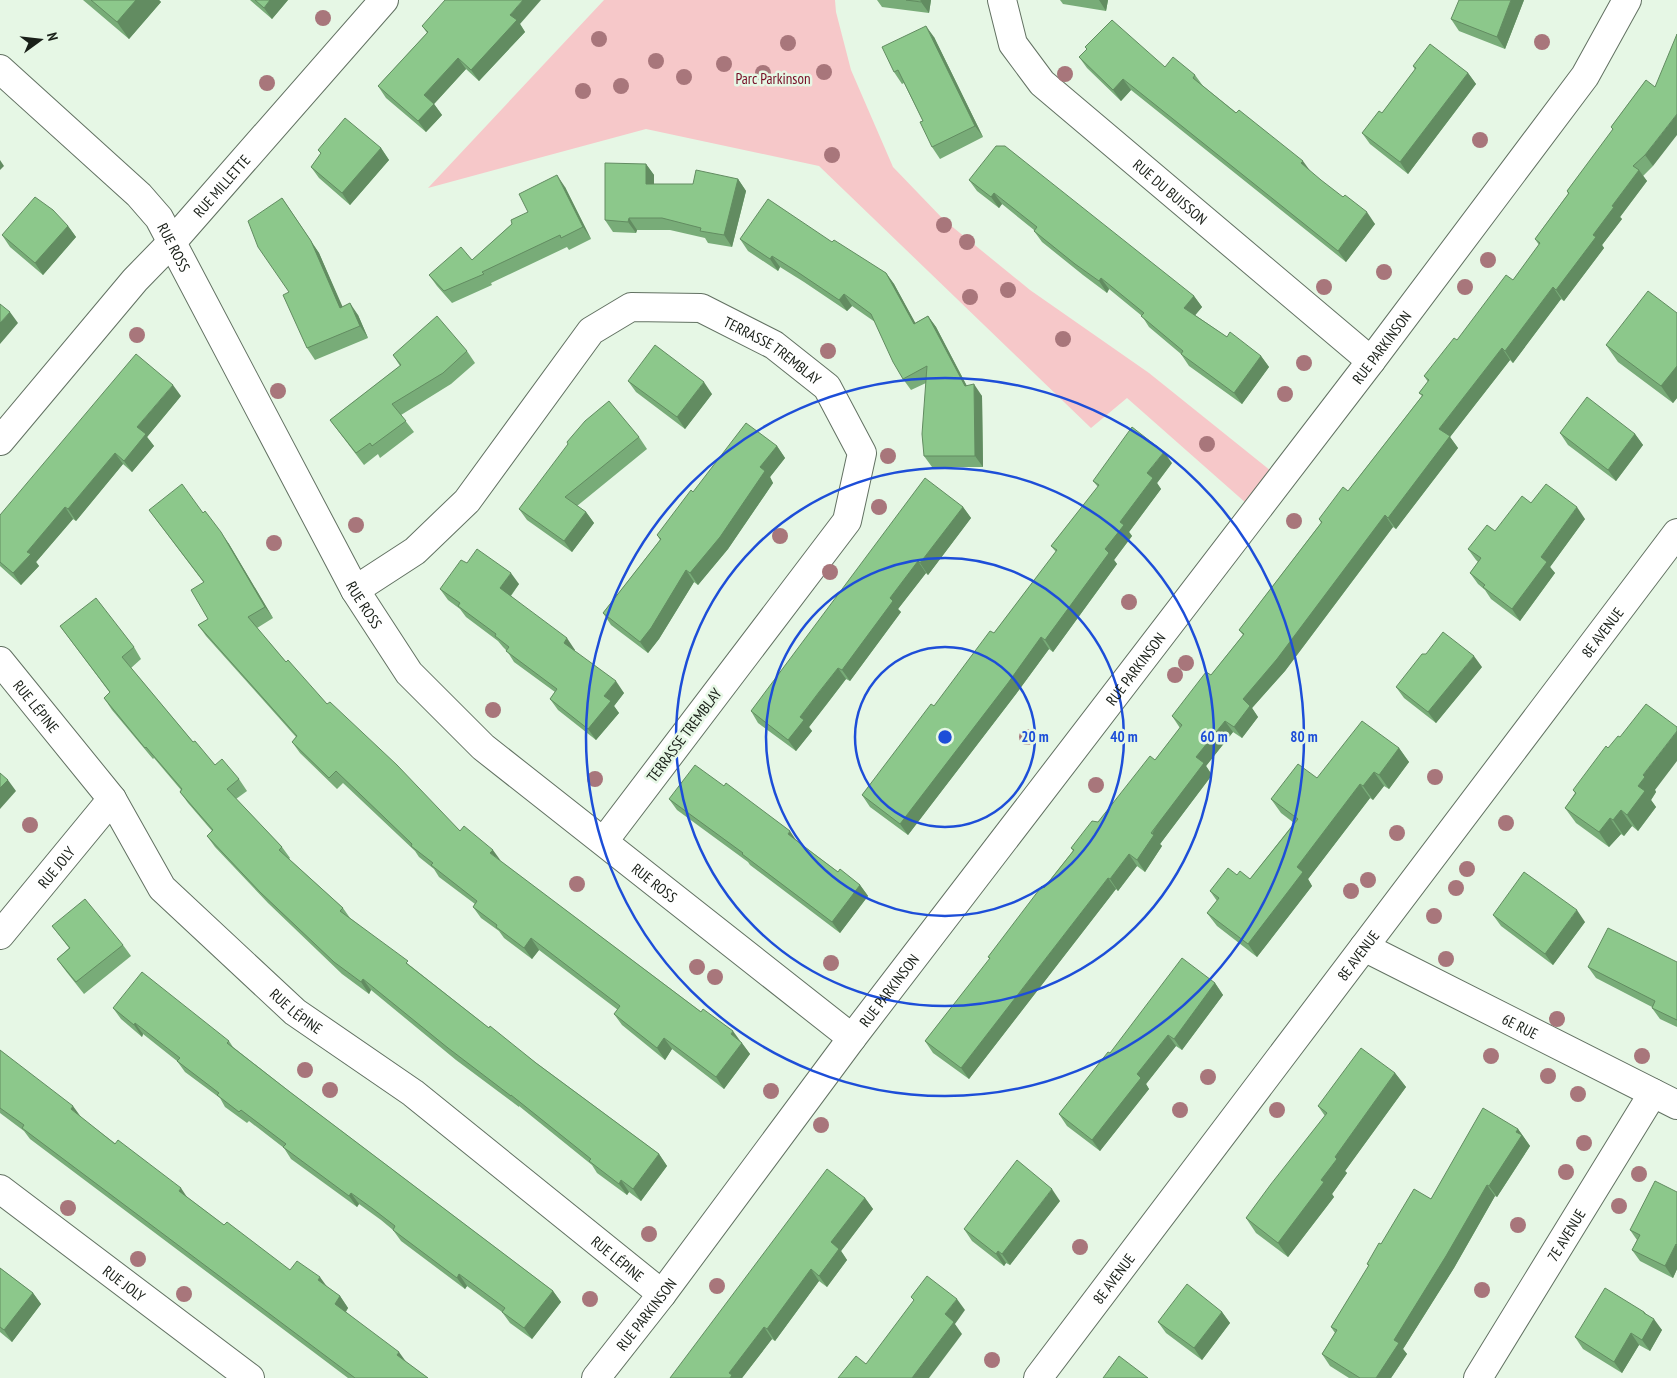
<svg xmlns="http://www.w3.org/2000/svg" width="1677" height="1378" font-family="'PT Sans Narrow',sans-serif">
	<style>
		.green { fill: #f6c8c9 }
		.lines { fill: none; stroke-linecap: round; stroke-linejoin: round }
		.minor-casing { stroke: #627162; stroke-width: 30 }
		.minor { stroke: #fff; stroke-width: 28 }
		.tree { fill: #a8767b }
		.wall { fill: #78ac78 }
		.shaded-wall { fill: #628c61 }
		.building { fill: #8cc88b; stroke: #628c61 }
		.ring { fill: none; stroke: #1d4ed8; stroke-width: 2.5 }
		.labels { text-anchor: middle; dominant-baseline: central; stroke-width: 5; stroke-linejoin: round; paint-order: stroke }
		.park-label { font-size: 15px; fill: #750c24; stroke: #e6f7e5 }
		.street-label { font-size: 15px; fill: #191f18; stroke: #e6f7e5 }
		.centre { fill: #1d4ed8; stroke: #e6f7e5; stroke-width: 2.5 }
		.ring-label { font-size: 15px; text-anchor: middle; font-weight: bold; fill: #1d4ed8; stroke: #e6f7e5; stroke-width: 5; stroke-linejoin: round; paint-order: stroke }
	</style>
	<rect width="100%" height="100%" fill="#e6f7e5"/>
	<path class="green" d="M604,0H835L836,12L851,70L893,167L944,220L1030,290L1149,373L1281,479L1255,511L1127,398L1091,428L819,166L646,129L428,188Z"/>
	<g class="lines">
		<g class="minor-casing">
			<g id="minor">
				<path id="s1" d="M1002,0L1013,44L1042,83L1371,361"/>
				<path id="s2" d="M0,69L139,195L159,218L355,590L409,673L483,747L852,1038"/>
				<path id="s3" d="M0,441L135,280L172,242L384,0"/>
				<path id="s4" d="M355,590L415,551L467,501L591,331L631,307L701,308L774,345L827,387L862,453L847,521L604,841"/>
				<path id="s5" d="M0,661L112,799L162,888L295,1012L413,1093L662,1294"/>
				<path id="s6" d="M0,935L112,799"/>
				<path id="s7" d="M1364,947L1677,1105"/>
				<path id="s8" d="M0,1189L250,1378"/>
				<path id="s9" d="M596,1378L662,1294L852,1038L1371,361L1585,76L1627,0"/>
				<path id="s10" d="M1038,1378L1677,533"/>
				<path id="s11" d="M1478,1378L1653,1093"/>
			</g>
		</g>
		<use href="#minor" class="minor"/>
	</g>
	<g class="tree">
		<circle cx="323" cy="18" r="8"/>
		<circle cx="599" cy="39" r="8"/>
		<circle cx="1542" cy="42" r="8"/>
		<circle cx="788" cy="43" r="8"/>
		<circle cx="656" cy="61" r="8"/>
		<circle cx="724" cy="64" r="8"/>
		<circle cx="824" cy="72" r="8"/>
		<circle cx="763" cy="73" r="8"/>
		<circle cx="1065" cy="74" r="8"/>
		<circle cx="684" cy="77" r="8"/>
		<circle cx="267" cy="83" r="8"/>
		<circle cx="621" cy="86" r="8"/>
		<circle cx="583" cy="91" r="8"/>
		<circle cx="1480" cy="140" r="8"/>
		<circle cx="832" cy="155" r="8"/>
		<circle cx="944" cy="225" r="8"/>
		<circle cx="967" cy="242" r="8"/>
		<circle cx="1488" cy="260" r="8"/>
		<circle cx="1384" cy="272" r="8"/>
		<circle cx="1324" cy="287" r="8"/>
		<circle cx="1465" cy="287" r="8"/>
		<circle cx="1008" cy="290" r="8"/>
		<circle cx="970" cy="297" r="8"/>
		<circle cx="137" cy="335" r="8"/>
		<circle cx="1063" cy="339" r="8"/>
		<circle cx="828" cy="351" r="8"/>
		<circle cx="1304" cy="363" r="8"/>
		<circle cx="278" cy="391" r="8"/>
		<circle cx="1285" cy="394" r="8"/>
		<circle cx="1207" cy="444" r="8"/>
		<circle cx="888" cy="456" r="8"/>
		<circle cx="879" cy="507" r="8"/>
		<circle cx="1294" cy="521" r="8"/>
		<circle cx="356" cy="525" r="8"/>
		<circle cx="780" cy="536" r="8"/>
		<circle cx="274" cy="543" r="8"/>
		<circle cx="830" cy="572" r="8"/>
		<circle cx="1129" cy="602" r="8"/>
		<circle cx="1186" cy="663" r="8"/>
		<circle cx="1175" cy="675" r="8"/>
		<circle cx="493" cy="710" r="8"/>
		<circle cx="1027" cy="737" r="8"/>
		<circle cx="1435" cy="777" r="8"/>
		<circle cx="595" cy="779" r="8"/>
		<circle cx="1096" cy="785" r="8"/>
		<circle cx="1506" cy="823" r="8"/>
		<circle cx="30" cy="825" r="8"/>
		<circle cx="1397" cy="833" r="8"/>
		<circle cx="1467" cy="869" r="8"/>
		<circle cx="1368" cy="880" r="8"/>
		<circle cx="577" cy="884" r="8"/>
		<circle cx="1456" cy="888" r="8"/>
		<circle cx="1351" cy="891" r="8"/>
		<circle cx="1434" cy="916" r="8"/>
		<circle cx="1446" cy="959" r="8"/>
		<circle cx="831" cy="963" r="8"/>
		<circle cx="697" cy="967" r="8"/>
		<circle cx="715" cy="977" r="8"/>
		<circle cx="1557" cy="1019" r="8"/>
		<circle cx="1491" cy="1056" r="8"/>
		<circle cx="1642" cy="1056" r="8"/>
		<circle cx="305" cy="1070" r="8"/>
		<circle cx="1548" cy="1076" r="8"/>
		<circle cx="1208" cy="1077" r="8"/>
		<circle cx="330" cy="1090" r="8"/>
		<circle cx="771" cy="1091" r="8"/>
		<circle cx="1578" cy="1094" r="8"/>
		<circle cx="1180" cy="1110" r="8"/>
		<circle cx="1277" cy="1110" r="8"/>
		<circle cx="821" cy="1125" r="8"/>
		<circle cx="1584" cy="1143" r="8"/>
		<circle cx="1566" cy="1172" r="8"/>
		<circle cx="1639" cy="1174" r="8"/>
		<circle cx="1619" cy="1206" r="8"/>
		<circle cx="68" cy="1208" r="8"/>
		<circle cx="1518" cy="1225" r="8"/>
		<circle cx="649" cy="1234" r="8"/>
		<circle cx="1080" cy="1247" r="8"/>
		<circle cx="138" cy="1259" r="8"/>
		<circle cx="717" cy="1286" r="8"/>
		<circle cx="1482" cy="1290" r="8"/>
		<circle cx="184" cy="1294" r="8"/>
		<circle cx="590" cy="1299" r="8"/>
		<circle cx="992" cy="1360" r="8"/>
	</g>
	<path class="wall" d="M83,0H159L161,2L129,39Z
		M250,0H288L272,19Z
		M877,0H931L929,13L882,7Z
		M1060,0H1108L1106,11L1063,4Z
		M1524,0L1505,49L1459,31L1451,19Z
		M520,24L525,32L479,81L466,69L434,104L442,115L426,132L386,98L378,86L427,33L422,26Z
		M934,37L983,137L940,159L932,147L923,121L904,83L902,84L894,72Z
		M1079,57L1165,67L1195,75L1203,86L1375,224L1346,262L1131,90L1121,101L1087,68Z
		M1413,66L1468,73L1476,84L1408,174L1370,144L1362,133L1382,113L1415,70Z
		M1646,80L1653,166L1643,176L1647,181L1620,217L1622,219L1602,245L1604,248L1564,301L1561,299L1513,363L1510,360L1450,437L1458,448L1396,529L1393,527L1285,671L1252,708L1258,717L1242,738L1233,732L1206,766L1212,775L1160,844L1162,846L1145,872L1137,866L1118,891L1116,889L969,1079L933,1053L925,1041L990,959L988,957L1073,851L1071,848L1098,822L1155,760L1180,728L1172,716L1211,675L1243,635L1239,630L1321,523L1319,519L1348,491L1422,396L1419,393L1428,382L1424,376L1457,340L1513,280L1539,245L1535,239L1568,194L1567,191L1613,130L1611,127Z
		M381,148L389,160L350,205L319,178L311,167L321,154L318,150Z
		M646,164L654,175V184H693L738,179L746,191L732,247L708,243L705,238L670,230H637L636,233L613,232L605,220Z
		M969,180L1194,296L1202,307L1195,315L1227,337L1261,356L1269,367L1242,404L1189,366L1181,354L1149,327L1142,316L1109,289L1107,293L1083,275L1042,242L1034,231V230L1002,204L999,208L977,191Z
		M565,187L591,239L569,250L567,247L491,283L492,285L452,303L437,286L429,275L472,260L512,224L528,212Z
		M282,198L319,253L342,307L358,315L368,338L315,360L307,348L289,292Z
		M68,226L76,237L43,275L10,247L2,235Z
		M740,239L832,242L886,273L894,284L915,323L928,316L936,327L967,386L982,396L983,467H932L924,456L926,383L911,390L903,379L875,322L852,306L847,311L804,282L780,267L778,271L748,251Z
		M1677,313V398L1673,403L1618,362L1606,345Z
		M467,351L475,363L451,384L401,415L414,432L380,458L378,454L364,465L330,420L400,366L393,355Z
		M628,381L712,394L685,429L636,392Z
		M181,396L147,437L154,446L132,472L123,464L76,521L73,519L36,562L39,566L21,585L0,566V515Z
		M1560,433L1635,434L1643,445L1616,481L1568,445Z
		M639,437L647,449L577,506L586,512L594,523L572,552L527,520L519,509Z
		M777,446L785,458L770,477L773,483L728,549L698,585L694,582L659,639L648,653L611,625L603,613L660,540L657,535L693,492Z
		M1172,463L1157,483L1161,489L1129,532L1132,536L1114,560L1117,564L1053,652L1049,649L1016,694L908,835L870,807L862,795L994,633L1056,552L1051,546L1098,487L1093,481Z
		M1531,503L1585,519L1550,567L1555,573L1520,621L1491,599L1485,590L1478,584L1470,573L1478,562L1476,560L1468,549L1495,531Z
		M963,507L971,518L928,575L926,573L898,609L901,612L850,681L846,679L827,704L809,727L812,731L796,751L758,723L751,711Z
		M149,510L203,513L229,544L273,618L257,628L286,662L327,704L460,831L740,1041L750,1054L724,1089L672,1049L665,1060L622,1025L614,1014L618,1010L539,950L532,959L504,938L499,931L481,918L473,907L475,904L439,877L434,869L419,857L415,851L343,783L337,789L300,753L292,742L296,737L206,636L198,625L208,619L204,583Z
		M467,563L519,584L511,596L575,650V651L624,693L614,706L619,713L596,740L558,710L550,699L555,692L514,662L507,651L503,647L498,641L466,617L460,609L448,600L440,589Z
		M60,626L134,647L141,659L131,668L193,742L215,765L239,779L247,791L236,799L282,847L290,858L289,859L343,908L350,918L489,1028L659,1154L667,1166L641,1201L629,1192L627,1195L597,1173L592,1165L519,1106V1107L456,1060L371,990L369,994L342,974L268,903L215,847L207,836L212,831L188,803L180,792L181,790L154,758L153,759L112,710L104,698L110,693Z
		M1482,667L1436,723L1404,698L1396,687Z
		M1399,748L1409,762L1389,789L1384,786L1373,800L1370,798L1308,879L1312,886L1257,957L1217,926L1207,913L1217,901L1210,891L1237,875L1250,879L1294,823L1281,813L1271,799L1317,778Z
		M1573,790H1655L1656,792L1651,800L1656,807L1638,831L1632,826L1624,836L1621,834L1609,847L1576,823L1565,808L1575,793Z
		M669,799L797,841L838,872L860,885L868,896L840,933L750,865L748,862L677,810Z
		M1493,915L1585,922L1553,965L1501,926Z
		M52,926L123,945L131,956L84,994L65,970L57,959L69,948Z
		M1677,962V1027L1660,1019L1652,1008V1007L1596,978L1588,967Z
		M1215,983L1223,995L1182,1050L1176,1046L1146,1084L1149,1089L1100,1151L1067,1126L1059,1114L1110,1053Z
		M113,1008L229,1041L233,1047L290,1092L553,1291L561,1302L532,1339L510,1323L502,1312L467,1286L465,1289L401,1241L393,1230L381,1220L359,1204L357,1207L291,1159L284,1148L249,1121L247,1123L225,1107L220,1098L185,1072L177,1061L143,1034L142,1037L121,1019Z
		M0,1050L80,1117L224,1225L290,1270L327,1287L340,1296L348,1308L346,1312L406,1362L428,1378H348L30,1139L24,1131L0,1113Z
		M1395,1073L1406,1087L1345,1171L1347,1173L1332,1194L1334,1197L1288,1257L1256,1233L1246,1218L1325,1116L1318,1106Z
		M1518,1129L1530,1146L1497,1197L1495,1196L1454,1268L1403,1349L1407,1354L1391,1378H1349L1330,1366L1322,1354L1335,1333L1331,1327L1369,1266L1367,1264L1381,1244L1431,1199Z
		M1677,1192V1269L1673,1278L1640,1261L1632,1250L1637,1240L1630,1230Z
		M865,1198L873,1209L841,1251L847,1260L827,1287L819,1281L775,1341L772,1339L742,1378H670Z
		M1060,1201L1010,1265L1006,1263L1004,1266L972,1241L964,1229Z
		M0,1268L33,1293L41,1304L12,1342L0,1332Z
		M1222,1312L1230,1323L1202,1360L1166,1333L1158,1322Z
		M1644,1312L1662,1330L1650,1351L1639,1345L1622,1373L1583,1349L1575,1337Z"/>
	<path class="shaded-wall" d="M136,0H159L161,2L129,39L117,22Z
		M270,0H288L272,19L264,8Z
		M523,0H541L520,24L525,32L479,81L471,70L510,15Z
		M921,0H931L929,13L921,2Z
		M1099,0H1108L1106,11Z
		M1511,0H1524L1505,49L1497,37Z
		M926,26L934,37L983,137L975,126Z
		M458,58L466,69L434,104L442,115L426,132L418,121L424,95Z
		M1468,73L1476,84L1408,174L1400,162Z
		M1123,79L1131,90L1121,101L1113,90Z
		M1677,114V135L1653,166L1645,155Z
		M381,148L389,160L350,205L342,193Z
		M0,160L4,166L0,170Z
		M1303,161L1311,172L1301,163Z
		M646,164L654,175V195L646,184Z
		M1639,170L1647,181L1620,217L1622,219L1602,245L1604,248L1564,301L1556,290L1612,206Z
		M557,175L565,187L591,239L583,227Z
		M738,179L746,191L732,247L724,235Z
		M994,193L1002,204L999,208L991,197Z
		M282,198L319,253L348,319L340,308Z
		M1367,212L1375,224L1346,262L1338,251Z
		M629,218L637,230L636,233L628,222Z
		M68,226L76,237L43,275L35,263Z
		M772,256L780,267L778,271L770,259Z
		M886,273L894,284L922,335L914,324Z
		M1101,278L1109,289L1107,293L1099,281Z
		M1553,287L1561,299L1513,363L1505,351Z
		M844,294L852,306L847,311L839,300Z
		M1194,296L1202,307L1192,319L1184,308Z
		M350,303L358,315L368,338L360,326Z
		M10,312L18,323L0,344V323Z
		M928,316L936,327L973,398L965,386Z
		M1502,348L1510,360L1450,437L1458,448L1396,529L1388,518L1439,429Z
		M1261,356L1269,367L1242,404L1234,393Z
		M1677,366V398L1673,403L1661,386Z
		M704,382L712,394L685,429L677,417Z
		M974,384L982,396L983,467L975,456Z
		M173,385L181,396L147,437L154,446L132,472L124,461L137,427Z
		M1635,434L1643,445L1616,481L1608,470Z
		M777,446L785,458L770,477L773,483L728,549L698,585L690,573L760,467Z
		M1164,452L1172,463L1157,483L1161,489L1129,532L1132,536L1114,560L1117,564L1053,652L1045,640L1105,549L1120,522L1147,473Z
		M115,453L123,464L76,521L68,509Z
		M65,507L73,519L36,562L39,566L21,585L13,573L27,552Z
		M963,507L971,518L928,575L920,563Z
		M1577,507L1585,519L1550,567L1555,573L1520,621L1512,609L1541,557Z
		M586,512L594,523L572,552L564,541Z
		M1385,515L1393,527L1285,671L1252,708L1258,717L1242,738L1234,727L1243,699Z
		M221,532L229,544L273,618L265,607Z
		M918,561L926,573L898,609L901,612L850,681L842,670L890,598Z
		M686,570L694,582L659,639L648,653L640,642Z
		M511,573L519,584L508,599L500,588Z
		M1041,637L1049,649L1016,694L908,835L900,824Z
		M567,638L575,650L572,654L564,643Z
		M1474,656L1482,667L1436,723L1428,712Z
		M838,668L846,679L809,727L812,731L796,751L788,740L800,717Z
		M616,681L624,693L614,706L619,713L596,740L588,729L604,696Z
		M1225,721L1233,732L1206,766L1212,775L1160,844L1162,846L1145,872L1137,860L1196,757Z
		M1677,731V761L1655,790L1656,792L1651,800L1656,807L1638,831L1627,815L1638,786L1643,775Z
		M1399,748L1409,762L1389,789L1379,775Z
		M1374,772L1384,786L1373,800L1363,786Z
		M8,780L16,791L0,809V788Z
		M1360,784L1370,798L1308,879L1312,886L1257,957L1248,944L1297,867Z
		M1621,810L1632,826L1624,836L1613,820Z
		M1610,818L1621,834L1609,847L1599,832Z
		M790,831L798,843L788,834Z
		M493,850L501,861L490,853Z
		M1129,854L1137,866L1118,891L1110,879Z
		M1108,878L1116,889L969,1079L961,1068Z
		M860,885L868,896L840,933L832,922Z
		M1577,910L1585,922L1553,965L1545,954Z
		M531,938L539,950L532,959L524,948Z
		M363,979L371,990L369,994L361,982Z
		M1215,983L1223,995L1182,1050L1174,1039Z
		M135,1023L143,1034L142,1037L134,1025Z
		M733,1031L741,1042L731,1034Z
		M1168,1035L1176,1046L1146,1084L1149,1089L1100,1151L1092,1140L1137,1074Z
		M664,1038L672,1049L665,1060L657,1048Z
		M742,1043L750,1054L724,1089L716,1077Z
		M1395,1073L1406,1087L1345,1171L1347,1173L1332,1194L1334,1197L1288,1257L1278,1243L1321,1180L1335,1157Z
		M73,1106L81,1117L71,1109Z
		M1518,1129L1530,1146L1497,1197L1489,1186Z
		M659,1154L667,1166L641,1201L633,1189Z
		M621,1180L629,1192L627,1195L619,1184Z
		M1487,1185L1495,1196L1454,1268L1403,1349L1407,1354L1391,1378H1376L1394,1340Z
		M181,1188L189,1200L179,1191Z
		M1052,1189L1060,1201L1010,1265L1002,1254Z
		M351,1193L359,1204L357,1207L349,1196Z
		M865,1198L873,1209L841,1251L847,1260L827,1287L819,1276L831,1242Z
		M1676,1244L1677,1246V1269L1673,1278L1665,1266Z
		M998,1251L1006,1263L1004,1266L996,1254Z
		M811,1269L819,1281L775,1341L767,1329Z
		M459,1274L467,1286L465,1289L457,1278Z
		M320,1277L328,1288L318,1280Z
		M553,1291L561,1302L532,1339L524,1328Z
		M33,1293L41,1304L12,1342L4,1330Z
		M340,1296L348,1308L343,1315L335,1304Z
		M957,1299L965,1310L955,1324L962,1334L929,1378H912L945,1314Z
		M1222,1312L1230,1323L1202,1360L1194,1348Z
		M1644,1312L1652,1322L1654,1319L1662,1330L1650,1351L1642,1340L1644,1313Z
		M764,1327L772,1339L742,1378H730L729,1373Z
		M1631,1333L1639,1345L1622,1373L1614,1362Z
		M399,1352L407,1363L397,1355Z"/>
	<path class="building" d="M91,0H136L117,22Z
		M255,0H270L264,8Z
		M445,0H523L510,15L517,20L471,70L458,58L424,95L434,104L418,121L378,86L428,32L422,26Z
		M906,0H921V2Z
		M1459,0H1511L1497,37L1451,19Z
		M1112,20L1165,67L1173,57L1195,75L1193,78L1236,113L1239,110L1303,161L1301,163L1321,180L1343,197L1345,195L1367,212L1338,251L1123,79L1113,90L1079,57L1087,49L1085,47Z
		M926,26L975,126L932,147L920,122L923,121L898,70L894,72L882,47Z
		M1677,34V114L1645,155L1633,166L1639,170L1612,206L1614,207L1593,235L1596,237L1556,290L1553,287L1505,351L1502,348L1439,429L1450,436L1388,518L1385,515L1277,659L1243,699L1250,706L1234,727L1225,721L1196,757L1204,763L1151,833L1154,835L1137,860L1129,854L1110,879L1108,878L961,1068L925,1041L990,958L988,957L1042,886L1044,888L1074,850L1071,848L1092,821L1098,822L1150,756L1155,760L1182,725L1172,716L1206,672L1211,675L1244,634L1239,630L1322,522L1319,519L1343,487L1348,491L1423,395L1419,393L1429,380L1424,376L1454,338L1457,340L1506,275L1513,280L1540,243L1535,239L1569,193L1567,191L1613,129L1611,127L1646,80L1655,87Z
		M1430,44L1468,73L1400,162L1362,133L1379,111L1382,113L1416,68L1413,66Z
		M345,118L381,148L342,193L311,167L321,153L318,150Z
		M996,146H1005L1194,296L1184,308L1227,337L1230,332L1261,356L1234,393L1181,354L1183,351L1141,316L1144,313L1101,278L1099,281L1075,264L1034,231L1037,227L994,193L991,197L969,180Z
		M605,163L646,164V184H693L696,170L738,179L724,235L700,231L701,228L662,218H629L628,222L605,220Z
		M557,175L583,227L561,238L560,235L482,272L484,274L444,291L429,275L461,247L472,260L512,224L511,220L528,212L519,194Z
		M35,197L53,210L68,226L35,263L2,235Z
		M282,198L311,241L340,308L350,303L360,326L307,348L283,295L289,292L258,247L248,221Z
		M768,199L832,242L834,240L886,273L914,324L928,316L965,386L974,384L975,456H924L922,434L927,366L903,379L893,362L871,314L844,294L839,300L796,271L772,256L770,259L740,239Z
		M1648,291L1677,313V366L1661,386L1606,345Z
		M0,304L10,312L0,323Z
		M437,316L467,351L443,373L392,404L406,421L372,446L370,443L356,453L330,420L401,365L393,355Z
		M655,345L704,382L677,417L628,381Z
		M136,354L173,385L137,427L146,434L124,461L115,453L68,509L65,507L27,552L31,554L13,573L0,562V515Z
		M1587,397L1635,434L1608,470L1560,433Z
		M609,401L639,437L565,497L586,512L564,541L519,509L568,444L567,442L585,421Z
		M746,423L777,446L760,467L765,471L720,537L690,573L686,570L651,628L640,642L603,613L661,539L657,535L691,490L693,492Z
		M1132,427L1164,452L1147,473L1153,478L1120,522L1124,525L1105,549L1109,553L1045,640L1041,637L1008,683L900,824L862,795L931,704L934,706L990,631L994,633L1057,550L1051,546L1099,485L1093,481Z
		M925,478L963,507L920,563L918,561L890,598L893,601L842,670L838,668L819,692L800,717L804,720L788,740L751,711Z
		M182,484L203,513L205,511L221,532L265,607L248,617L286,662L288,660L327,704L330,702L397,765L460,831L464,826L493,850L490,853L701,1012L703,1009L733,1031L731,1034L742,1043L716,1077L664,1038L657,1048L614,1014L620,1006L531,938L524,948L496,927L497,925L473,907L477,901L431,865L433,863L411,846L412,844L336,771L329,778L292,742L297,736L198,625L208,619L191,590L204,582L149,510Z
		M1546,484L1577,507L1541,557L1547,562L1512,609L1483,587L1485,585L1470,573L1481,558L1468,549L1487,525L1495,531L1522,496L1531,503Z
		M477,549L511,573L500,588L567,638L564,643L616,681L604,696L611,701L588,729L550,699L557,689L506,651L509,647L495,636L496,634L458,606L460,603L440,589L461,560L467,563Z
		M96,598L134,647L122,657L193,742L195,741L215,765L222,759L239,779L227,789L282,847L279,850L343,908L340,911L408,961L406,963L489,1028L490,1026L536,1063L659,1154L633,1189L621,1180L619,1184L589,1161L591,1159L511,1095V1096L448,1048L363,979L361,982L334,962L260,892L207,836L213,830L180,792L182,789L146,747L145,748L104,698L110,692L60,626Z
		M1443,632L1474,656L1428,712L1396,687L1422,654H1426Z
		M1646,704L1677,727V731L1643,775L1645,777L1638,786L1645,791L1627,815L1621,810L1613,820L1610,818L1599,832L1565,808L1576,793L1573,790L1606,746L1608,748L1618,736L1620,737Z
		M1362,721L1399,748L1379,775L1374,772L1363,786L1360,784L1297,867L1303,872L1248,944L1207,913L1219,898L1210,891L1228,868L1237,875L1240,871L1250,879L1298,819L1271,799L1298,764L1317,778Z
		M695,765L724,786L726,783L790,831L788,834L814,854L838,872L840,869L860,885L832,922L742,854L743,853L669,799Z
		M0,773L8,780L0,788Z
		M1524,872L1577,910L1545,954L1493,915Z
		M85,899L123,945L76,982L57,959L70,948L52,926Z
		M1608,928L1677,962V1020L1652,1008L1655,1001L1588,967Z
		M1182,958L1215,983L1174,1039L1168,1035L1137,1074L1141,1078L1092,1140L1059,1114L1108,1052L1110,1053Z
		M142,972L229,1041L227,1043L290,1092L553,1291L524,1328L502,1312L505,1308L459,1274L457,1278L393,1230L395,1226L373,1209L351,1193L349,1196L283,1147L286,1144L241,1110L239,1112L217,1095L219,1093L177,1061L180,1058L135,1023L134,1025L113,1008Z
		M1361,1048L1395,1073L1335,1157L1337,1159L1321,1180L1324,1182L1278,1243L1246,1218L1271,1184L1327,1113L1318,1106Z
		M0,1050L73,1106L71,1109L115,1144L118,1140L181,1188L179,1191L224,1225L227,1222L290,1270L297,1261L320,1277L318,1280L340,1296L335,1304L399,1352L397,1355L428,1378H355L22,1128L24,1125L0,1108Z
		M1483,1108L1518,1129L1516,1132L1522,1135L1489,1186L1487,1185L1446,1256L1394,1340L1399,1343L1376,1378H1360L1322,1354L1337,1330L1331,1327L1369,1265L1367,1264L1379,1243L1381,1244L1414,1189L1431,1199Z
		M1017,1160L1052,1189L1002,1254L998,1251L996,1254L964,1229Z
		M827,1169L865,1198L831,1242L839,1249L819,1276L811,1269L767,1329L764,1327L729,1373L732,1375L730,1378H670Z
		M1655,1181L1677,1192V1245L1676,1244L1665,1266L1632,1250L1640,1235L1630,1230Z
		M0,1268L33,1293L4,1330L0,1327Z
		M927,1276L957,1299L945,1314L954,1322L912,1378H838L856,1356L866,1364L914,1300L911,1297Z
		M1187,1284L1222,1312L1194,1348L1158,1322Z
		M1605,1288L1644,1312V1313L1654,1319L1642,1340L1631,1333L1614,1362L1575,1337Z
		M1119,1356L1148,1378H1103Z"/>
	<g class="ring">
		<circle cx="945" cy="737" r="90"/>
		<circle cx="945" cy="737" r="179"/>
		<circle cx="945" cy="737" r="269"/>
		<circle cx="945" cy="737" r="359"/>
	</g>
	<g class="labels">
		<g class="park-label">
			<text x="773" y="78">Parc Parkinson</text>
		</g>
		<g class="street-label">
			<text stroke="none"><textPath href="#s3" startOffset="338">RUE MILLETTE</textPath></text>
			<text stroke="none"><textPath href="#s1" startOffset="262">RUE DU BUISSON</textPath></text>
			<text stroke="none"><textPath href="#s2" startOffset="251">RUE ROSS</textPath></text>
			<text stroke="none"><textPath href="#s9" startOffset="1296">RUE PARKINSON</textPath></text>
			<text stroke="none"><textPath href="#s4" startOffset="554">TERRASSE TREMBLAY</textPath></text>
			<text stroke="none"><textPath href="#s2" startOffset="656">RUE ROSS</textPath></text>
			<text stroke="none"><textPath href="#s10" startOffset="935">8E AVENUE</textPath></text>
			<text stroke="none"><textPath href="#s9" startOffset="891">RUE PARKINSON</textPath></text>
			<text stroke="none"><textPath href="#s5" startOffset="58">RUE LÉPINE</textPath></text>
			<text transform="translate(684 735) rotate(-53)">TERRASSE TREMBLAY</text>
			<text stroke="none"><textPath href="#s6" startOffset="88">RUE JOLY</textPath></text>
			<text stroke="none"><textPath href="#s2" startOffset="1061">RUE ROSS</textPath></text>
			<text stroke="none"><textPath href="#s10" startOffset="530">8E AVENUE</textPath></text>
			<text stroke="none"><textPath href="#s9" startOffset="486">RUE PARKINSON</textPath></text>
			<text stroke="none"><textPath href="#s5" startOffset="462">RUE LÉPINE</textPath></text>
			<text stroke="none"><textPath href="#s7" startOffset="175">6E RUE</textPath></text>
			<text stroke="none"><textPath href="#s11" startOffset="168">7E AVENUE</textPath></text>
			<text stroke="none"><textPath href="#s5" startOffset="868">RUE LÉPINE</textPath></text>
			<text stroke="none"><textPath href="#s10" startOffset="125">8E AVENUE</textPath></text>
			<text stroke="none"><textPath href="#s8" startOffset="156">RUE JOLY</textPath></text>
			<text stroke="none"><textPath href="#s9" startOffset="81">RUE PARKINSON</textPath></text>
		</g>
	</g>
	<circle cx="945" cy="737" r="8" class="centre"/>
	<g class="ring-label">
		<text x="1035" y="742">20 m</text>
		<text x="1124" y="742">40 m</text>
		<text x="1214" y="742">60 m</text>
		<text x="1304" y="742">80 m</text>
	</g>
	<g transform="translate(40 40) rotate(75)" stroke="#e6f7e5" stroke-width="4" paint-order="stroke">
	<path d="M0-4L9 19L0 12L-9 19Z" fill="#191f18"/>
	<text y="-8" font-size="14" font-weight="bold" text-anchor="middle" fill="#191f18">N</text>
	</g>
</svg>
